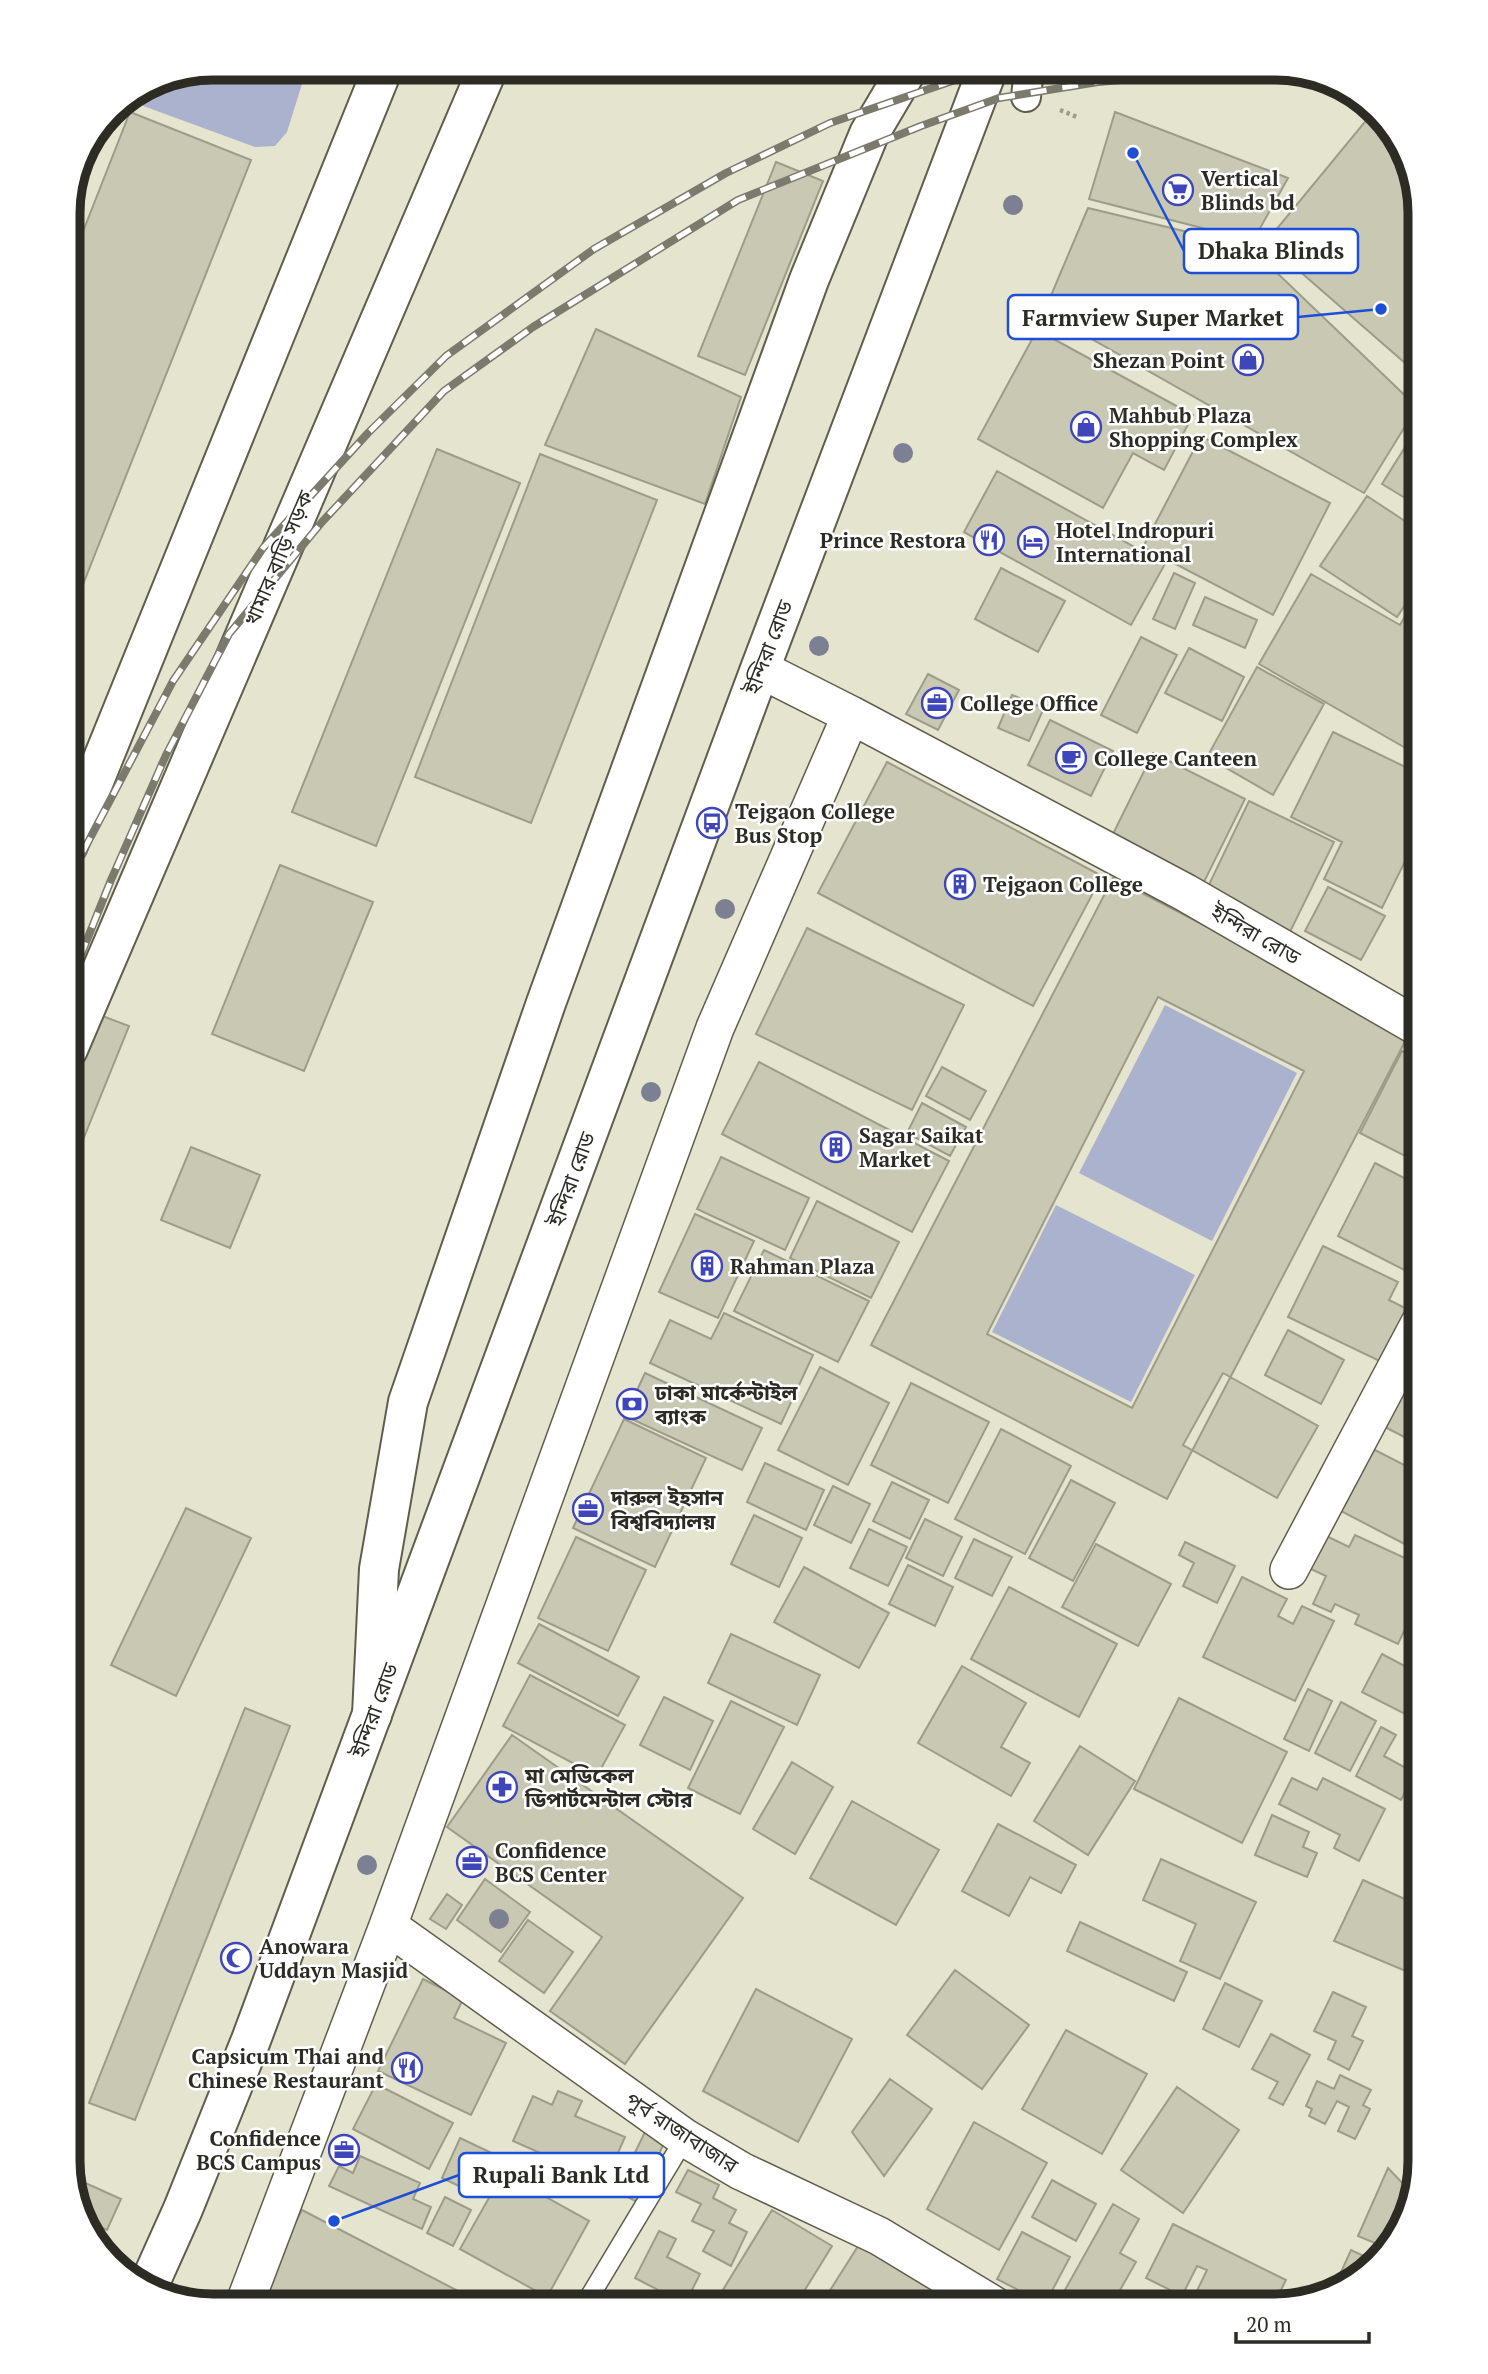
<svg xmlns="http://www.w3.org/2000/svg" width="1488" height="2374" font-family="'PT Serif','Noto Sans Bengali',serif">
	<style>
		.green { fill: #abb2cd }
		.building { fill: #c9c8b3; stroke: #9c9c88; stroke-width: 2; fill-rule: evenodd }
		.lines { fill: none; stroke-linecap: round; stroke-linejoin: round }
		.service-casing { stroke: #5f5e4c; stroke-width: 21 }
		.pedestrian-casing { stroke: #5f5e4c; stroke-width: 32 }
		.minor-casing { stroke: #5f5e4c; stroke-width: 40 }
		.trunk-casing { stroke: #5f5e4c; stroke-width: 42 }
		.motorway-casing { stroke: #5f5e4c; stroke-width: 42 }
		.path { stroke: #9d9d8d; stroke-width: 4.5; stroke-dasharray: 3.5 3.5; stroke-linecap: butt }
		.service { stroke: #fff; stroke-width: 18 }
		.pedestrian { stroke: #fff; stroke-width: 28 }
		.minor { stroke: #fff; stroke-width: 37 }
		.trunk { stroke: #fff; stroke-width: 38 }
		.motorway { stroke: #fff; stroke-width: 38 }
		.rail-casing { stroke: #7b7a6d; stroke-width: 8 }
		.rail { stroke: #fff; stroke-width: 5; stroke-dasharray: 16; stroke-linecap: butt }
		.tree { fill: #7c8092 }
		.labels { text-anchor: middle; dominant-baseline: central; stroke-width: 5; stroke-linejoin: round; paint-order: stroke }
		.poi-label { font-size: 21px; font-weight: bold; fill: #2c2c24; stroke: #fff; text-anchor: start }
		.street-label { font-size: 21px; fill: #2c2c24; stroke: #fff }
		.rim { fill: none; stroke: #2c2c24; stroke-width: 9 }
		.leader { fill: none; stroke: #1d4ed8; stroke-width: 2.5 }
		.callout-dot { fill: #1d4ed8; stroke: #fff; stroke-width: 2.5 }
		.callout { fill: #fff; stroke: #1d4ed8; stroke-width: 2.5 }
		.callout-label { font-size: 23px; text-anchor: middle; font-weight: bold; fill: #2c2c24 }
	</style>
	<rect width="100%" height="100%" fill="#e5e4cf"/>
	<path class="green" d="M213,68H307L287,132L275,146L255,147L127,100L158,79Z
		M1165,1005L1297,1073L1212,1241L1079,1173Z
		M1056,1205L1195,1275L1131,1402L992,1332Z"/>
	<path class="building" d="M130,112L251,160L82,587L68,582L69,267Z
		M1115,112L1288,178L1253,241L1089,199Z
		M1373,112L1405,149L1420,213V376L1266,242Z
		M776,162L823,181L745,375L698,356Z
		M1088,208L1250,247L1417,407L1364,493L1044,312Z
		M596,329L741,397L705,504L545,445Z
		M1037,330L1193,415L1164,470L1133,453L1103,508L978,439Z
		M1417,428L1420,430V507L1382,484Z
		M1201,436L1330,503L1273,615L1143,547Z
		M437,449L520,483L376,846L292,812Z
		M540,454L657,500L531,823L415,777Z
		M997,471L1165,564L1131,625L964,532Z
		M1367,496L1420,531V582L1397,617L1320,566Z
		M1001,568L1065,601L1038,652L975,619Z
		M1174,573L1195,583L1175,629L1153,619Z
		M1311,574L1400,625L1412,604L1420,608V748L1416,754L1259,664Z
		M1205,597L1257,620L1245,648L1193,625Z
		M1141,637L1177,655L1137,733L1101,715Z
		M1189,648L1244,677L1222,721L1165,693Z
		M1257,667L1324,704L1273,795L1207,757Z
		M928,674L959,690L938,730L906,714Z
		M1012,695L1044,708L1029,741L998,728Z
		M1050,720L1113,751L1091,796L1028,765Z
		M1333,732L1420,774V831L1382,908L1324,879L1342,842L1291,817Z
		M1153,753L1245,799L1201,888L1109,842Z
		M887,762L1102,876L1033,1006L818,893Z
		M1249,801L1334,842L1288,936L1204,895Z
		M1420,856V881L1410,876Z
		M280,865L373,902L304,1071L212,1034Z
		M1113,878L1410,1032L1167,1499L871,1345ZM1158,997L1304,1071L1132,1408L987,1334Z
		M1328,887L1385,916L1361,960L1305,931Z
		M807,928L964,1005L912,1110L756,1034Z
		M1420,983V1015L1407,1008Z
		M68,1003L129,1026L68,1177Z
		M1402,1051L1420,1060V1136L1409,1158L1360,1133Z
		M759,1062L949,1161L912,1232L722,1134Z
		M942,1067L986,1091L970,1120L926,1096Z
		M922,1103L966,1127L950,1156L907,1133Z
		M191,1147L260,1175L230,1248L161,1220Z
		M721,1157L809,1198L785,1250L697,1209Z
		M1375,1163L1420,1186V1278L1338,1236Z
		M817,1201L899,1242L871,1298L790,1258Z
		M695,1214L754,1241L718,1318L659,1292Z
		M1323,1246L1398,1282L1389,1300L1417,1314L1392,1367L1288,1317Z
		M764,1250L869,1301L838,1362L734,1311Z
		M724,1313L813,1355L781,1424L650,1363L670,1320L711,1339Z
		M1288,1330L1344,1360L1321,1404L1265,1375Z
		M1406,1366L1420,1373V1445L1377,1423Z
		M820,1367L889,1403L848,1485L778,1450Z
		M645,1373L762,1428L742,1470L625,1416Z
		M1223,1373L1318,1426L1277,1498L1183,1445Z
		M911,1383L989,1422L948,1503L871,1465Z
		M624,1419L706,1458L655,1567L573,1528Z
		M1001,1429L1071,1466L1025,1554L955,1519Z
		M1371,1448L1420,1473V1552L1339,1510Z
		M765,1463L824,1490L806,1530L747,1502Z
		M1071,1480L1115,1503L1073,1581L1029,1558Z
		M892,1482L929,1500L910,1539L873,1521Z
		M833,1486L870,1504L851,1543L814,1525Z
		M186,1508L251,1538L176,1696L111,1665Z
		M754,1515L802,1538L779,1587L731,1564Z
		M925,1519L962,1537L943,1576L906,1558Z
		M869,1529L907,1547L888,1586L850,1568Z
		M1314,1530L1349,1547L1355,1535L1420,1565V1597L1398,1644L1355,1624L1359,1615L1335,1604L1331,1612L1313,1604L1326,1576L1298,1563Z
		M576,1537L646,1570L608,1651L538,1618Z
		M974,1539L1012,1557L992,1596L955,1578Z
		M1185,1542L1235,1566L1217,1603L1183,1586L1194,1563L1179,1555Z
		M1096,1544L1171,1584L1138,1646L1062,1607Z
		M908,1565L953,1587L935,1626L889,1604Z
		M804,1567L889,1613L859,1668L774,1622Z
		M1242,1577L1287,1599L1278,1616L1293,1624L1302,1606L1334,1621L1295,1701L1203,1657Z
		M1009,1587L1117,1644L1079,1717L971,1659Z
		M539,1624L639,1677L618,1716L518,1663Z
		M731,1634L820,1675L797,1725L708,1683Z
		M1420,1644V1666L1412,1661Z
		M1382,1654L1420,1674V1691L1407,1715L1362,1692Z
		M962,1666L1026,1703L1001,1747L1030,1763L1011,1796L918,1743Z
		M530,1675L625,1725L597,1776L503,1726Z
		M1308,1689L1332,1701L1309,1751L1284,1739Z
		M664,1697L713,1721L690,1770L640,1745Z
		M1179,1698L1287,1752L1242,1843L1134,1789Z
		M731,1701L784,1727L740,1814L688,1788Z
		M1341,1702L1376,1721L1350,1771L1315,1753Z
		M245,1708L290,1726L135,2120L89,2103Z
		M1381,1727L1396,1735L1384,1756L1404,1767L1415,1745L1420,1747V1763L1401,1800L1356,1776Z
		M512,1735L743,1898L625,2064L550,2011L602,1937L447,1827Z
		M1080,1746L1135,1781L1088,1855L1034,1821Z
		M792,1762L833,1787L795,1854L753,1829Z
		M1292,1778L1317,1790L1323,1778L1385,1809L1359,1861L1334,1848L1340,1835L1279,1804Z
		M852,1801L939,1850L896,1925L810,1878Z
		M1272,1815L1309,1832L1303,1847L1317,1853L1307,1877L1255,1855Z
		M998,1824L1076,1865L1061,1893L1030,1877L1009,1916L962,1891Z
		M1161,1859L1256,1902L1220,1979L1180,1961L1196,1924L1143,1900Z
		M485,1879L530,1912L501,1952L457,1920Z
		M1363,1880L1420,1906V1977L1334,1941Z
		M447,1894L462,1905L446,1929L430,1919Z
		M528,1920L573,1952L544,1993L499,1961Z
		M1080,1922L1187,1972L1174,2001L1067,1951Z
		M955,1970L1029,2025L982,2089L907,2035Z
		M423,1979L463,1999L454,2018L506,2043L471,2115L378,2071Z
		M1225,1983L1262,2001L1239,2047L1203,2029Z
		M756,1989L852,2039L798,2142L703,2091Z
		M1333,1992L1366,2007L1352,2036L1363,2041L1349,2070L1328,2059L1336,2041L1314,2031Z
		M1066,2030L1147,2074L1102,2154L1022,2109Z
		M1271,2034L1310,2055L1283,2105L1269,2098L1278,2082L1252,2069Z
		M1340,2075L1371,2090L1363,2105L1370,2109L1355,2139L1338,2131L1349,2107L1337,2101L1325,2124L1309,2116L1312,2109L1306,2106L1317,2081L1334,2089Z
		M890,2079L932,2109L884,2176L852,2132Z
		M376,2084L453,2123L429,2169L353,2129Z
		M1177,2087L1239,2130L1183,2213L1121,2170Z
		M558,2091L582,2101L575,2116L625,2137L605,2182L513,2141L533,2096L552,2105Z
		M974,2122L1047,2163L999,2250L927,2209Z
		M645,2132L665,2141L637,2202L616,2191Z
		M460,2138L498,2156L480,2196L442,2178Z
		M360,2156L420,2183L413,2199L431,2207L422,2229L329,2186L339,2166L353,2173Z
		M1388,2168L1411,2192L1400,2234L1339,2291L1332,2292L1351,2250L1368,2258L1375,2243L1358,2236Z
		M688,2170L719,2185L713,2198L736,2210L729,2223L747,2232L731,2266L703,2251L714,2231L692,2221L701,2204L676,2192Z
		M503,2173L589,2221L547,2297L460,2249Z
		M72,2177L121,2199L107,2230L82,2219Z
		M1052,2180L1096,2204L1076,2241L1032,2217Z
		M445,2197L471,2210L453,2246L427,2233Z
		M1113,2204L1139,2219L1120,2253L1136,2262L1111,2306H1056Z
		M302,2210L487,2306L253,2305Z
		M772,2210L832,2246L795,2306H713Z
		M1173,2224L1286,2280L1273,2306H1202L1192,2301L1207,2270L1197,2266L1182,2296L1146,2278Z
		M659,2231L676,2239L667,2257L700,2274L685,2304L635,2278Z
		M1022,2232L1070,2257L1045,2304L997,2279Z
		M862,2240L961,2306H820Z"/>
	<g class="lines">
		<g class="service-casing">
			<path id="service" d="M584,2306L685,2138"/>
		</g>
		<g class="pedestrian-casing">
			<path id="pedestrian" d="M1026,97L1029,69"/>
		</g>
		<g class="minor-casing">
			<path id="minor" d="M760,669L851,715
				M1289,1570L1420,1323
				M388,1926L685,2138L741,2171L879,2236L995,2306
				M244,2305L388,1926L715,1028L851,715L1186,893L1420,1028"/>
		</g>
		<g class="trunk-casing">
			<path id="trunk" d="M68,845L383,68
				M68,1049L488,68
				M148,2287L183,2209L251,2040L760,669L988,68"/>
		</g>
		<g class="motorway-casing">
			<path id="motorway" d="M372,1715L379,1569L408,1402L546,1003L809,280L869,134L908,68"/>
		</g>
		<path class="path" d="M1060,110L1077,117"/>
		<use href="#service" class="service"/>
		<use href="#pedestrian" class="pedestrian"/>
		<use href="#minor" class="minor"/>
		<use href="#trunk" class="trunk"/>
		<use href="#motorway" class="motorway"/>
		<g class="rail-casing">
			<path id="rail" d="M68,880L173,681L263,548L368,433L446,356L594,249L726,173L830,123L958,79L1007,69
				M68,987L111,880L166,755L229,634L322,522L444,391L533,327L738,200L921,126L999,98L1098,82L1246,69"/>
		</g>
		<use href="#rail" class="rail"/>
	</g>
	<g class="tree">
		<circle cx="1013" cy="205" r="10"/>
		<circle cx="903" cy="453" r="10"/>
		<circle cx="819" cy="646" r="10"/>
		<circle cx="725" cy="909" r="10"/>
		<circle cx="651" cy="1092" r="10"/>
		<circle cx="367" cy="1865" r="10"/>
		<circle cx="499" cy="1919" r="10"/>
	</g>
	<defs>
		<g id="supermarket-ring" transform="scale(1.575)"><circle r="9.5" fill="#fff" stroke="#3f46ba" stroke-width="1.5"/><path d="M-6-5.5h2.5l.6 2H6L4.5 2H-2.5L-4.4-4H-6ZM-1.5 3.2a1.3 1.3 0 1 0 .1 0ZM3 3.2a1.3 1.3 0 1 0 .1 0Z" fill="#3f46ba"/></g>
		<g id="shop-ring" transform="scale(1.575)"><circle r="9.5" fill="#fff" stroke="#3f46ba" stroke-width="1.5"/><path d="M-5-2.5h2.3a2.7 3.5 0 0 1 5.4 0H5L5.5 6h-11ZM-1.5-2.5h3a1.5 2.3 0 0 0-3 0Z" fill="#3f46ba"/></g>
		<g id="restaurant-ring" transform="scale(1.575)"><circle r="9.5" fill="#fff" stroke="#3f46ba" stroke-width="1.5"/><path d="M-5-6h1v4h1v-4h1v4h1v-4h1v5L-1.5 .5V6h-2V.5L-5-1ZM5-6V6H3V1.5H1.5Q1.5-4 5-6Z" fill="#3f46ba"/></g>
		<g id="hotel-ring" transform="scale(1.575)"><circle r="9.5" fill="#fff" stroke="#3f46ba" stroke-width="1.5"/><path d="M-6-4.5h1.5V1H6V5H4.5V3h-9V5H-6ZM-4 0a1.8 1.8 0 1 1 3.6 0ZM.5 0V-2.5h3Q6-2.5 6 0Z" fill="#3f46ba"/></g>
		<g id="office-ring" transform="scale(1.575)"><circle r="9.5" fill="#fff" stroke="#3f46ba" stroke-width="1.5"/><path d="M-6-3h4V-5.5h4V-3h4V5H-6ZM-1-4.5V-3h2v-1.5ZM-6 0V1H6V0Z" fill="#3f46ba"/></g>
		<g id="cafe-ring" transform="scale(1.575)"><circle r="9.5" fill="#fff" stroke="#3f46ba" stroke-width="1.5"/><path d="M-5.5-4.5H6V0H3Q3 3.5 0 3.5H-2.5Q-5.5 3.5-5.5 0ZM3-3.2v2h1.7v-2ZM-6 4.5H4V6H-6Z" fill="#3f46ba"/></g>
		<g id="bus-ring" transform="scale(1.575)"><circle r="9.5" fill="#fff" stroke="#3f46ba" stroke-width="1.5"/><path d="M-5-6H5V4H4V6H2V4H-2V6H-4V4H-5ZM-3.5-4V0h7V-4ZM-3.5 1.2v1.5H-2V1.2ZM2 1.2v1.5H3.5V1.2Z" fill="#3f46ba"/></g>
		<g id="building-ring" transform="scale(1.575)"><circle r="9.5" fill="#fff" stroke="#3f46ba" stroke-width="1.5"/><path d="M-4-6H4V6H1V3H-1V6H-4ZM-2.5-4.3h1.7v1.8h-1.7ZM.8-4.3h1.7v1.8H.8ZM-2.5-1h1.7V.8h-1.7ZM.8-1h1.7V.8H.8Z" fill="#3f46ba"/></g>
		<g id="bank-ring" transform="scale(1.575)"><circle r="9.5" fill="#fff" stroke="#3f46ba" stroke-width="1.5"/><path d="M-6-4H6V4H-6ZM0-2.3a2.3 2.3 0 1 0 0 4.6a2.3 2.3 0 1 0 0-4.6Z" fill="#3f46ba"/></g>
		<g id="pharmacy-ring" transform="scale(1.575)"><circle r="9.5" fill="#fff" stroke="#3f46ba" stroke-width="1.5"/><path d="M-2-6h4v4h4v4h-4v4h-4v-4h-4v-4h4Z" fill="#3f46ba"/></g>
		<g id="mosque-ring" transform="scale(1.575)"><circle r="9.5" fill="#fff" stroke="#3f46ba" stroke-width="1.5"/><path d="M3.5-4.9A6 6 0 1 0 3.5 4.9A5 5 0 1 1 3.5-4.9Z" fill="#3f46ba"/></g>
	</defs>
	<g fill-rule="evenodd">
		<use href="#supermarket-ring" x="1178" y="190"/>
		<use href="#shop-ring" x="1248" y="360"/>
		<use href="#shop-ring" x="1086" y="427"/>
		<use href="#restaurant-ring" x="989" y="540"/>
		<use href="#hotel-ring" x="1033" y="542"/>
		<use href="#office-ring" x="937" y="703"/>
		<use href="#cafe-ring" x="1071" y="758"/>
		<use href="#bus-ring" x="712" y="823"/>
		<use href="#building-ring" x="960" y="884"/>
		<use href="#building-ring" x="836" y="1147"/>
		<use href="#building-ring" x="707" y="1266"/>
		<use href="#bank-ring" x="632" y="1404"/>
		<use href="#office-ring" x="588" y="1509"/>
		<use href="#pharmacy-ring" x="502" y="1787"/>
		<use href="#office-ring" x="472" y="1862"/>
		<use href="#mosque-ring" x="236" y="1958"/>
		<use href="#restaurant-ring" x="407" y="2068"/>
		<use href="#office-ring" x="344" y="2150"/>
	</g>
	<g class="labels">
		<g class="poi-label">
			<text x="1201" y="178">Vertical<tspan x="1201" dy="24">Blinds bd</tspan></text>
			<text x="1225" y="360" text-anchor="end">Shezan Point</text>
			<text x="1109" y="415">Mahbub Plaza<tspan x="1109" dy="24">Shopping Complex</tspan></text>
			<text x="1056" y="530">Hotel Indropuri<tspan x="1056" dy="24">International</tspan></text>
			<text x="966" y="540" text-anchor="end">Prince Restora</text>
			<text x="960" y="703">College Office</text>
			<text x="1094" y="758">College Canteen</text>
			<text x="735" y="811">Tejgaon College<tspan x="735" dy="24">Bus Stop</tspan></text>
			<text x="983" y="884">Tejgaon College</text>
			<text x="859" y="1135">Sagar Saikat<tspan x="859" dy="24">Market</tspan></text>
			<text x="730" y="1266">Rahman Plaza</text>
			<text x="655" y="1392">ঢাকা মার্কেন্টাইল<tspan x="655" dy="24">ব্যাংক</tspan></text>
			<text x="611" y="1497">দারুল ইহসান<tspan x="611" dy="24">বিশ্ববিদ্যালয়</tspan></text>
			<text x="525" y="1775">মা মেডিকেল<tspan x="525" dy="24">ডিপার্টমেন্টাল স্টোর</tspan></text>
			<text x="495" y="1850">Confidence<tspan x="495" dy="24">BCS Center</tspan></text>
			<text x="259" y="1946">Anowara<tspan x="259" dy="24">Uddayn Masjid</tspan></text>
			<text x="384" y="2056" text-anchor="end">Capsicum Thai and<tspan x="384" dy="24">Chinese Restaurant</tspan></text>
			<text x="321" y="2138" text-anchor="end">Confidence<tspan x="321" dy="24">BCS Campus</tspan></text>
		</g>
		<g class="street-label">
			<text transform="translate(278 558) rotate(-67)">খামার বাড়ি সড়ক</text>
			<text transform="translate(768 647) rotate(-69)">ইন্দিরা রোড</text>
			<text transform="translate(1256 934) rotate(30)">ইন্দিরা রোড</text>
			<text transform="translate(571 1179) rotate(-70)">ইন্দিরা রোড</text>
			<text transform="translate(374 1710) rotate(-70)">ইন্দিরা রোড</text>
			<text transform="translate(682 2132) rotate(33)">পূর্ব রাজাবাজার</text>
		</g>
	</g>
	<path d="M0 0H1488V2374H0ZM213 80H1275A133 133 0 0 1 1408 213V2161A133 133 0 0 1 1275 2294H213A133 133 0 0 1 80 2161V213A133 133 0 0 1 213 80Z" fill="#fff" fill-rule="evenodd"/>
	<path class="rim" d="M213 80H1275A133 133 0 0 1 1408 213V2161A133 133 0 0 1 1275 2294H213A133 133 0 0 1 80 2161V213A133 133 0 0 1 213 80Z"/>
	<path class="leader" d="M1133 153L1184 251M1381 309L1298 317M334 2221L459 2175"/>
	<g class="callout-dot">
		<circle cx="1133" cy="153" r="7"/>
		<circle cx="1381" cy="309" r="7"/>
		<circle cx="334" cy="2221" r="7"/>
	</g>
	<g class="callout">
		<rect x="1184" y="229" width="174" height="44" rx="7"/>
		<rect x="1008" y="295" width="290" height="44" rx="7"/>
		<rect x="459" y="2153" width="205" height="44" rx="7"/>
	</g>
	<g class="callout-label">
		<text x="1271" y="259">Dhaka Blinds</text>
		<text x="1153" y="326">Farmview Super Market</text>
		<text x="561" y="2183">Rupali Bank Ltd</text>
	</g>
	<path d="M1236 2332v10h133v-10" fill="none" stroke="#2c2c24" stroke-width="3.5"/>
	<text x="1246" y="2332" font-size="21" fill="#2c2c24" stroke="#ffffff" stroke-width="5" paint-order="stroke">20 m</text>
</svg>
